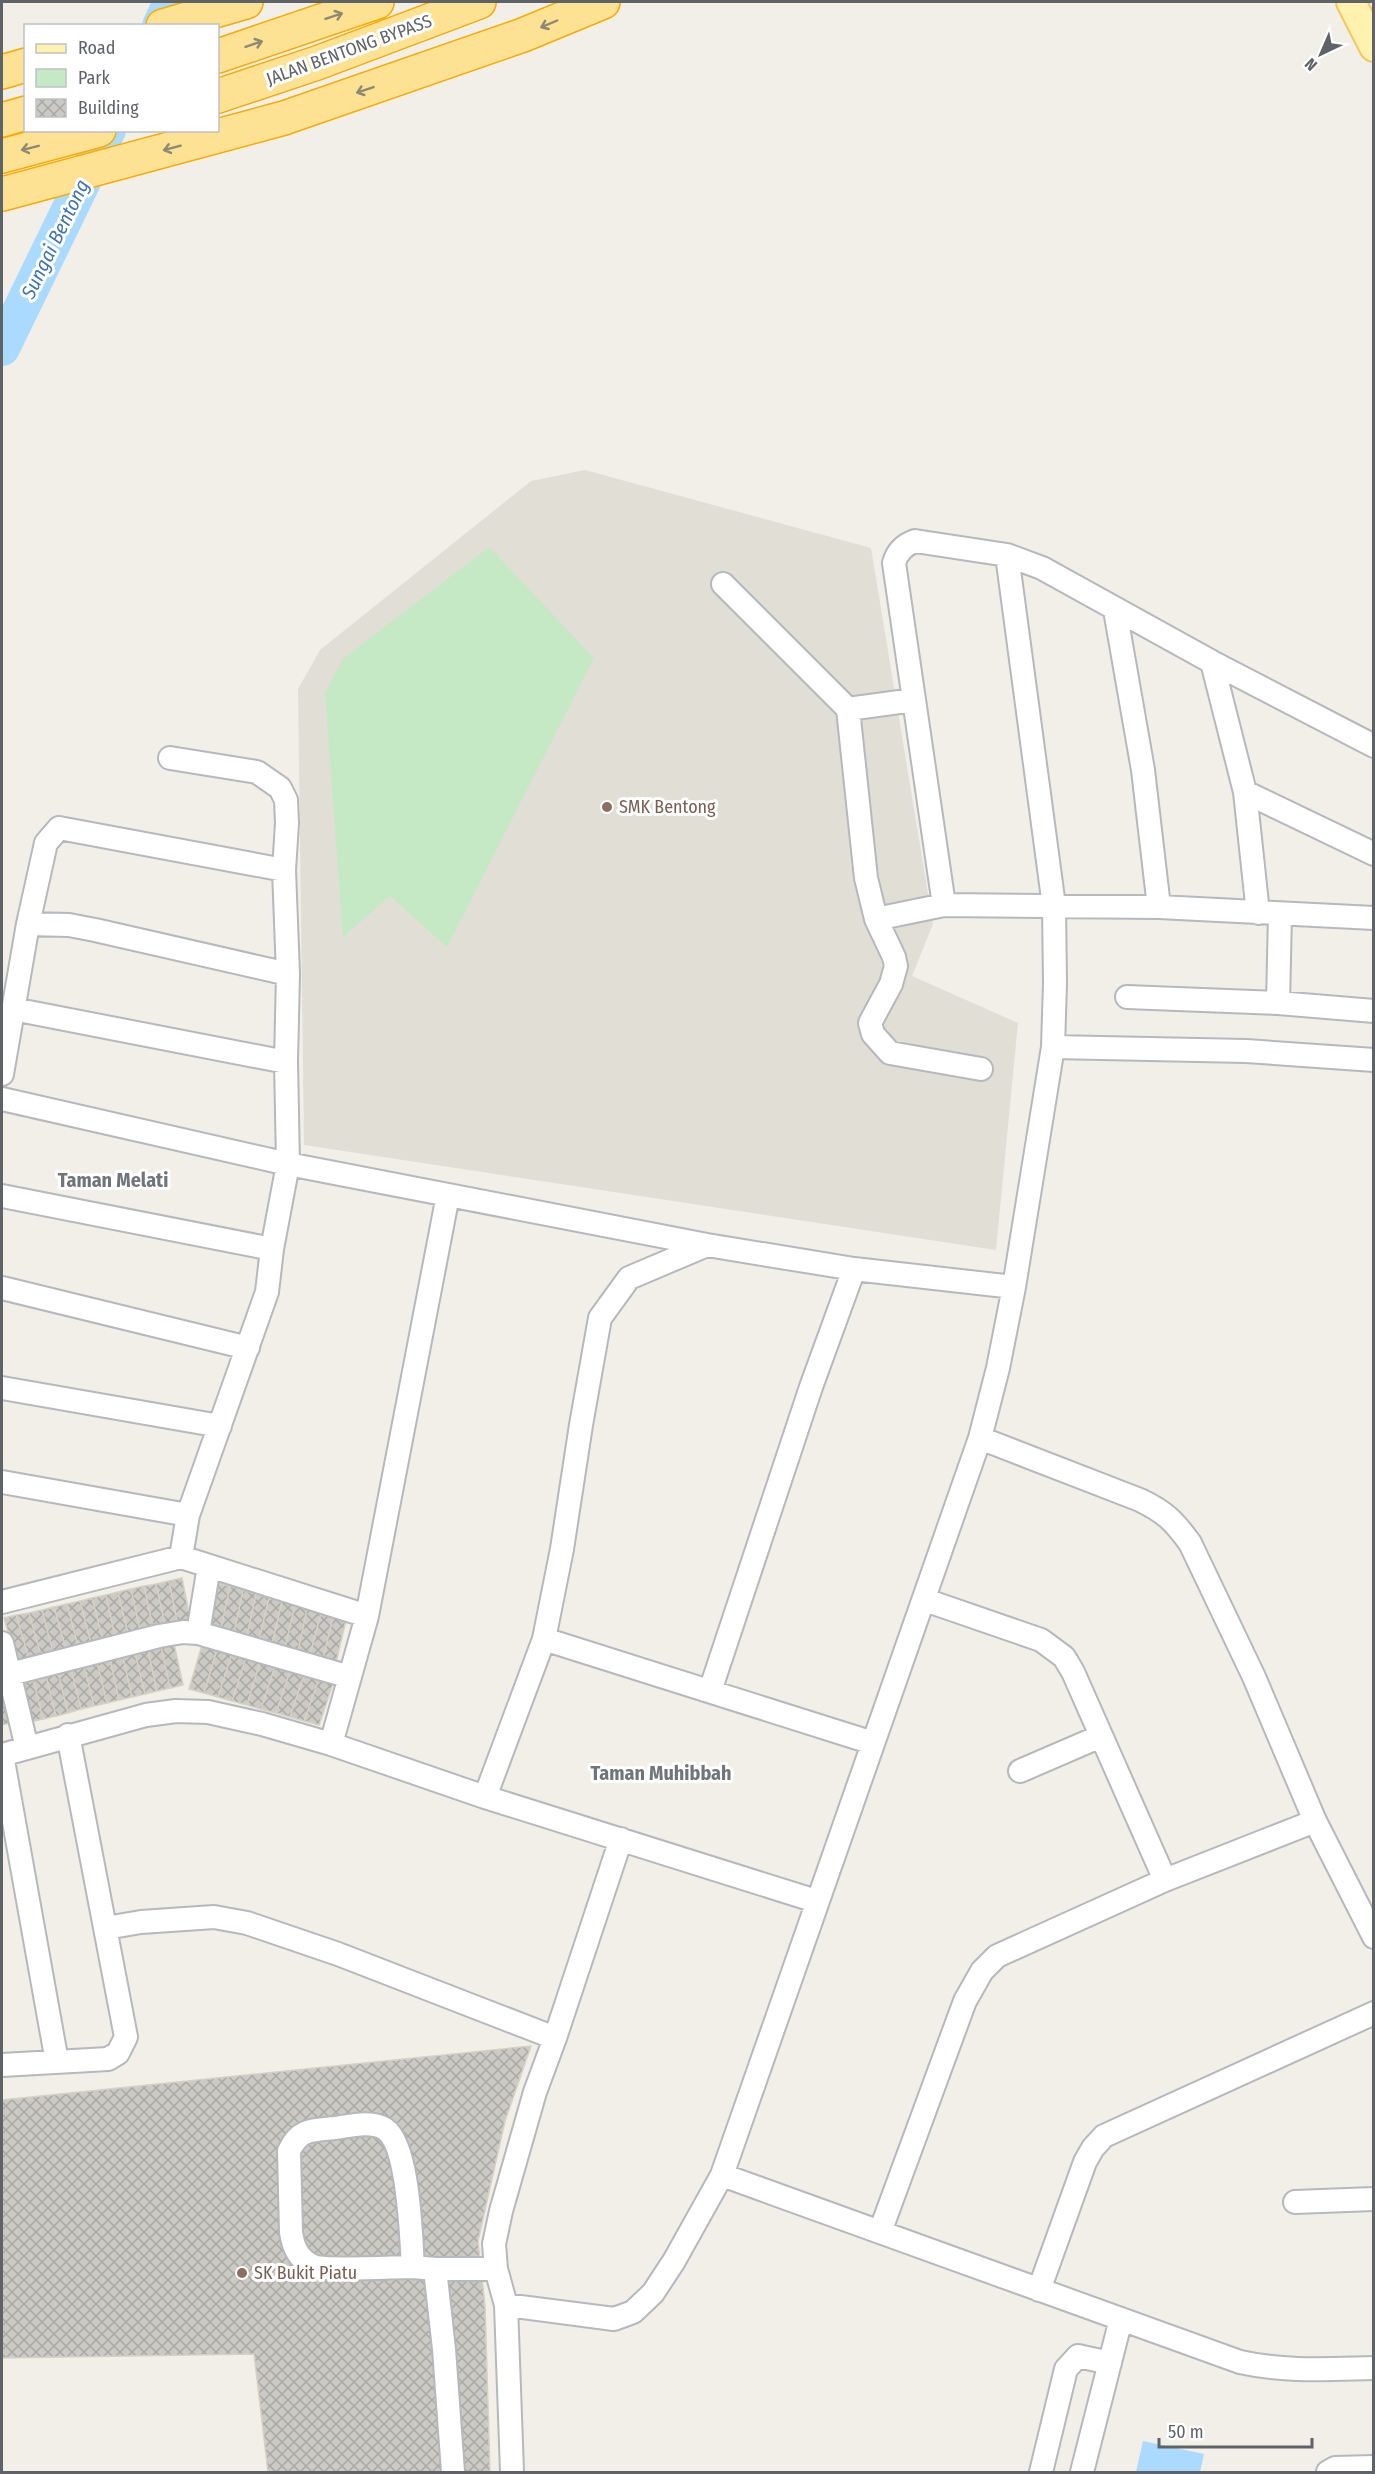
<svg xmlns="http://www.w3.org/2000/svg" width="1375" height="2474" font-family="'Fira Sans Condensed',sans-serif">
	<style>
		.education { fill: #e1ded6 }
		.green { fill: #c5e8c5 }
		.water { fill: #aadaff }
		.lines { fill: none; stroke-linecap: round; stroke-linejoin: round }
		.river { stroke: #aadaff; stroke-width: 36 }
		.building { fill: url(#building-cross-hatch); stroke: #d6d1c6; stroke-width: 1.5 }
		.minor-casing { stroke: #b5b8bc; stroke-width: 26 }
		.major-casing { stroke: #f2c960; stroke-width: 32 }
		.highway-casing { stroke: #f9ab00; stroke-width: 36 }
		.minor { stroke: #fff; stroke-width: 22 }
		.major { stroke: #fff2af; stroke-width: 28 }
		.highway { stroke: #fde293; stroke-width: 33 }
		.oneway { stroke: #8e8975 }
		.education-dot { fill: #8d6e63; stroke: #fff; stroke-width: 2 }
		.labels { text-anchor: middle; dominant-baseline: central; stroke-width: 6; stroke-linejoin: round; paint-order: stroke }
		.street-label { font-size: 18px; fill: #5f6368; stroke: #fff }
		.education-label { font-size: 18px; fill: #785e54; stroke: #fff; text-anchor: start }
		.water-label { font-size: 20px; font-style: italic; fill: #4174aa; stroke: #fff }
		.neighbourhood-label { font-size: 20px; font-weight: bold; fill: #70757a; stroke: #fff }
	</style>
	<defs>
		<pattern id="building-cross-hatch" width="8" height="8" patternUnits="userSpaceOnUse" patternTransform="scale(1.5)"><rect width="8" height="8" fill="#cccac5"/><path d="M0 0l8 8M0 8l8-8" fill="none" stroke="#a9a8a4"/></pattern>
	</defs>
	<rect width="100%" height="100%" fill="#f1efe8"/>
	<path class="education" d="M585,470L871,548L933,924L912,976L1018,1023L996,1250L304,1145L298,689L320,650L531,481Z"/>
	<path class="green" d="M489,547L594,658L447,947L390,896L343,937L325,693L343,659Z"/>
	<path class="water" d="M1143,2441L1204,2454L1200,2472H1136Z"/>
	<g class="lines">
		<path class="river" d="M160,26L171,2
			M2,348L108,130"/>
	</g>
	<path class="building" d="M182,1578L191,1623L178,1626L169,1581Z
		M169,1581L178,1626L166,1629L156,1584Z
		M217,1583L230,1586L220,1633L207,1629Z
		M156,1584L166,1629L154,1632L144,1586Z
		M144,1586L154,1632L141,1635L131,1589Z
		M230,1586L243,1590L233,1637L220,1633Z
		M131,1589L141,1635L129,1638L118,1592Z
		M243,1590L256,1594L246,1640L233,1637Z
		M118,1592L129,1638L116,1641L106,1595Z
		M256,1594L269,1598L258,1644L246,1640Z
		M106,1595L116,1641L104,1644L92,1598Z
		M92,1598L104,1644L92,1647L80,1601Z
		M269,1598L282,1601L271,1648L258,1644Z
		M80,1601L92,1647L79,1650L67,1604Z
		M282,1601L295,1605L284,1652L271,1648Z
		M67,1604L79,1650L67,1653L54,1607Z
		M295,1605L307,1609L297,1656L284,1652Z
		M54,1607L67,1653L54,1656L42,1610Z
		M307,1609L321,1613L309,1659L297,1656Z
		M42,1610L54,1656L42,1659L29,1613Z
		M29,1613L42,1659L30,1662L16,1615Z
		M321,1613L333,1617L322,1663L309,1659Z
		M16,1615L30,1662L17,1664L4,1618Z
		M333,1617L346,1620L335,1667L322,1663Z
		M173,1639L183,1685L170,1688L160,1642Z
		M160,1642L170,1688L157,1691L147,1645Z
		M203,1642L218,1646L204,1693L189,1689Z
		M147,1645L157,1691L145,1694L134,1649Z
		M218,1646L233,1650L218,1697L204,1693Z
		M134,1649L145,1694L132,1697L122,1652Z
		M233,1650L247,1655L232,1701L218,1697Z
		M122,1652L132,1697L119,1700L109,1655Z
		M109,1655L119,1700L107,1703L96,1658Z
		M247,1655L261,1659L247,1705L232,1701Z
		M96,1658L107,1703L94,1706L83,1662Z
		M261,1659L276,1663L261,1709L247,1705Z
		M83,1662L94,1706L81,1709L70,1665Z
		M276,1663L291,1668L276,1713L261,1709Z
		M70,1665L81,1709L68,1713L57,1668Z
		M57,1668L68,1713L56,1716L45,1672Z
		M291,1668L305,1672L290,1717L276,1713Z
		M45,1672L56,1716L43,1719L32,1675Z
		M305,1672L320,1676L304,1721L290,1717Z
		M32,1675L43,1719L30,1722L19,1678Z
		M320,1676L334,1681L319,1725L304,1721Z
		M2,1682L14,1722L2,1725Z
		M531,2046L505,2121L478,2241L485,2306L490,2472H268L254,2354L2,2358V2100Z"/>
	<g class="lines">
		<g class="minor-casing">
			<path id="minor" d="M723,584L848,709L866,878L876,919L894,957L896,966L891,984L870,1023L873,1034L890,1053L981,1069
				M1115,610L1143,770L1159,907
				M1212,662L1245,792L1258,913
				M848,709L914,700
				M170,758L257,772L280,788L286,800L287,823L284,870L288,974L286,1062L288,1164L272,1249L267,1292L188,1515L181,1557
				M1245,792L1374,854
				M944,905L894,563C897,552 904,545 915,541L1007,555L1042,568L1212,662L1374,746
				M876,919L944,905L1159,907L1374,918
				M28,924L69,925L95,930L288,974
				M1127,997L1278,1003L1374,1011
				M1278,1003L1280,914
				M13,1009L286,1062
				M1053,1047L1246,1051L1374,1060
				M2,1074L28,924L46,843L59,828L284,870
				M2,1099L288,1164L707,1245
				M2,1196L272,1249
				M2,1288L248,1348
				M2,1388L220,1426
				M980,1438L1140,1500C1165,1512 1174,1521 1190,1543L1254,1677L1315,1821L1374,1937
				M2,1482L188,1515
				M925,1600L1041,1640L1064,1657L1073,1672L1165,1880
				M2,1602L181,1557L367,1616
				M198,1633L209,1566
				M544,1639L873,1743
				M2,1643L27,1748
				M2,1676L159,1636L183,1632L198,1633L350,1677
				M710,1691L811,1387L854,1269
				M331,1744L367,1616L448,1195
				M2,1755L146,1715L176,1711L208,1712L262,1724L331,1744L485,1797L816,1901
				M2,1755L57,2062
				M1020,1771L1101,1736
				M485,1797L544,1639L562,1549L581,1425L600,1318L629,1278L707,1245L854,1269L1014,1287
				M106,1928L141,1922L214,1917L247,1923L338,1954L555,2038
				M2,2065L108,2059L118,2053L126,2037L68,1735
				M722,2175L1240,2362C1285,2372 1328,2369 1374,2368
				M1295,2202L1374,2199
				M880,2232L965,2001L982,1971L997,1956L1165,1880L1315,1821
				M413,2267C395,2267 325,2271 313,2266C298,2259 293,2247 291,2232L289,2151C299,2129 312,2130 335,2128C349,2126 372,2120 385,2129C409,2145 411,2237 413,2267L435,2269H496
				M435,2269L444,2349L453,2472
				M1039,2290L1085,2162L1093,2148L1104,2136L1374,2013
				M506,2305L614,2319L633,2312L653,2293L674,2261L722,2175L980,1438L998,1368L1014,1287L1053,1047L1055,983L1054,906L1007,555
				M512,2472L506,2305L496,2269L494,2244L501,2211L535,2092L555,2038L621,1839
				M1041,2472L1066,2369L1078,2356L1110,2363
				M1082,2472L1121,2319
				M1328,2472L1335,2468L1374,2467"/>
		</g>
		<g class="major-casing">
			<path id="major" d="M1351,2L1374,47"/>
		</g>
		<g class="highway-casing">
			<path id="highway" d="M163,26L246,2
				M218,56L377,2
				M2,72L26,65
				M218,96L317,63L479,2
				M2,120L26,113
				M2,156L99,130
				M2,194L284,118L523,35L603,2"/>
		</g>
		<use href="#minor" class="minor"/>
		<use href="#major" class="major"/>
		<use href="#highway" class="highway"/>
	</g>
	<defs><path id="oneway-shaft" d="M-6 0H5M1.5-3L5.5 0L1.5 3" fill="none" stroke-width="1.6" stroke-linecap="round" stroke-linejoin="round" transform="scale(1.5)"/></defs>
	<g class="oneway">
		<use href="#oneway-shaft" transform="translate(334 16) rotate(-19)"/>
		<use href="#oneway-shaft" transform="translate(549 24) rotate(157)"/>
		<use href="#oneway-shaft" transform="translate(254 44) rotate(-19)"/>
		<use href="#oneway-shaft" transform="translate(365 90) rotate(161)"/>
		<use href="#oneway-shaft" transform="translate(30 148) rotate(166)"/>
		<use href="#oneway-shaft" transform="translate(172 148) rotate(165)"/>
	</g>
	<g class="education-dot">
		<circle cx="607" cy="807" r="6"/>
		<circle cx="242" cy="2273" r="6"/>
	</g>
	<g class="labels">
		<g class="street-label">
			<text transform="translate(349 50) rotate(-20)">JALAN BENTONG BYPASS</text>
		</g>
		<g class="education-label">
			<text x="619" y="807">SMK Bentong</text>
			<text x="254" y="2273">SK Bukit Piatu</text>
		</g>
		<g class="water-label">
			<text transform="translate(55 239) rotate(-64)">Sungai Bentong</text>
		</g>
		<g class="neighbourhood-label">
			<text x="113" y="1180">Taman Melati</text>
			<text x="661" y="1773">Taman Muhibbah</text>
		</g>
	</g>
	<rect width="1375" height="2474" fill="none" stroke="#5f6368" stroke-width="6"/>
	<rect x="24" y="24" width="195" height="108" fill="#ffffff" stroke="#bfc1c3" stroke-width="1.5"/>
	<rect x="36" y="44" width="30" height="9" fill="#fff2af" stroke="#bfc1c3" stroke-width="1.5"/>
	<text x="78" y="54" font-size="18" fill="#5f6368">Road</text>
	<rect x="36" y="69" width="30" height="18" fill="#c5e8c5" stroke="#bfc1c3" stroke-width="1.5"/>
	<text x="78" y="84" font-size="18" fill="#5f6368">Park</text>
	<rect x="36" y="99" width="30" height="18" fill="url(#building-cross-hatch)" stroke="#bfc1c3" stroke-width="1.5"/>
	<text x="78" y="114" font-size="18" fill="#5f6368">Building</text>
	<g transform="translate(1321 54) rotate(224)" stroke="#ffffff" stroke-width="4.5" paint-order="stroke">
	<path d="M0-4.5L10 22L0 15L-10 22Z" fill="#5f6368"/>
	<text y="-9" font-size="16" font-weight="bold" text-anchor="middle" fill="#5f6368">N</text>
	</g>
	<path d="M1159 2438v9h153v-9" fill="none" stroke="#5f6368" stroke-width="3"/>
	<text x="1168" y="2438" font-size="18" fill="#5f6368" stroke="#ffffff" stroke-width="4.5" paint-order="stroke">50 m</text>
</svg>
